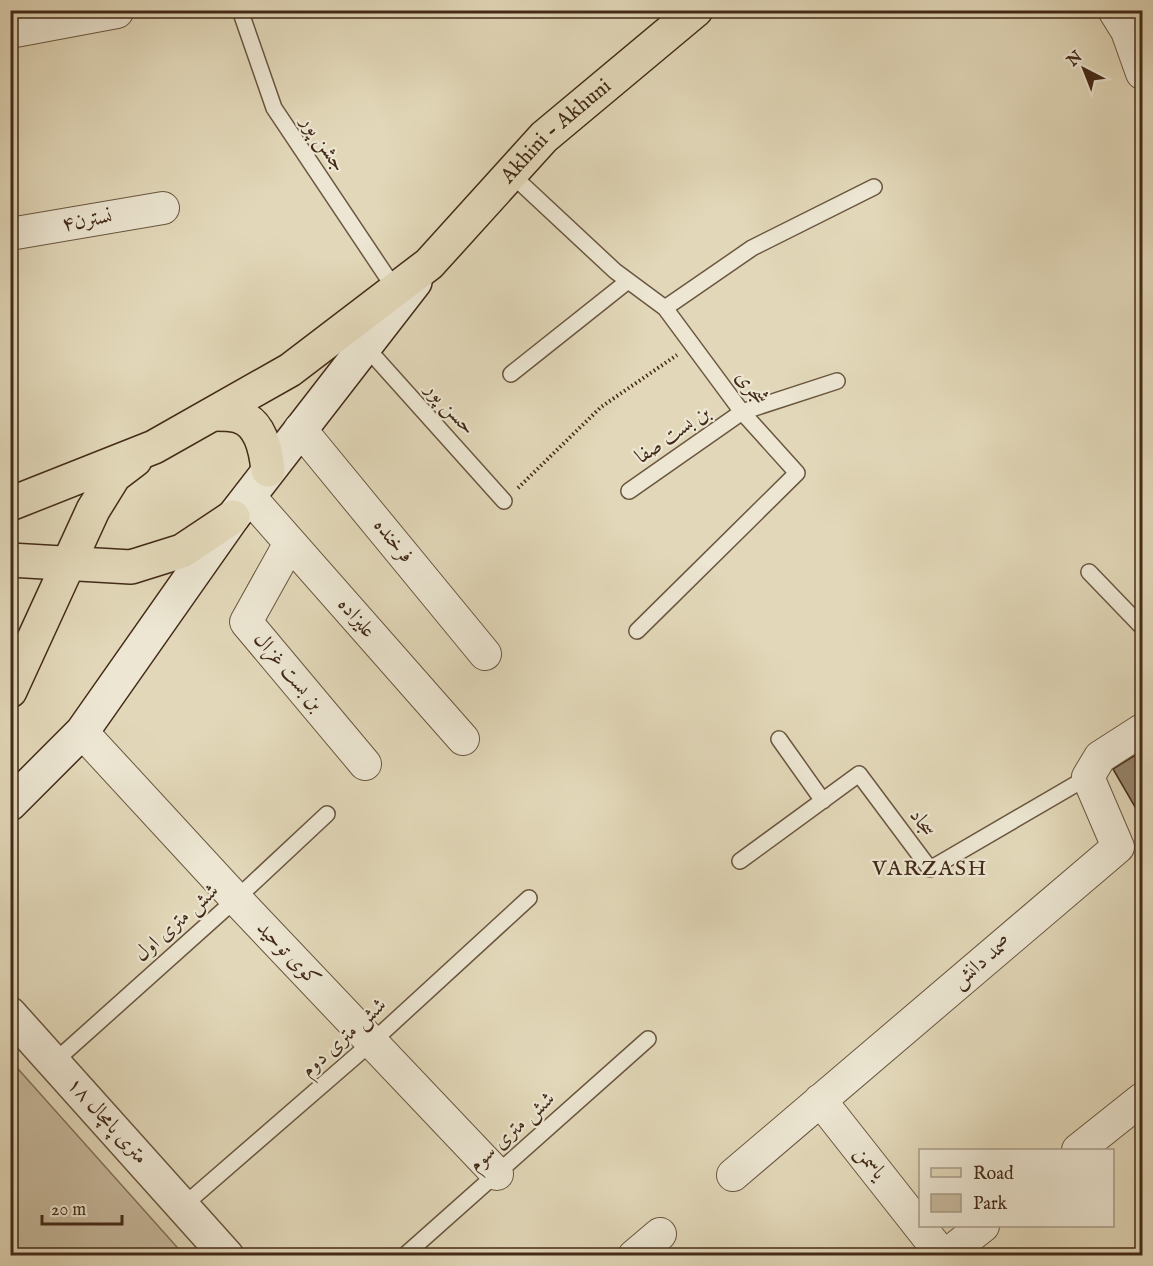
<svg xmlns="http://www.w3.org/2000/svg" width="1153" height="1266" font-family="'IM FELL English',Amiri,serif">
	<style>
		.green { fill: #c7ba9e; stroke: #85725b; stroke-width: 1.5 }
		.building { fill: #96846c; stroke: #432a18; stroke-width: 1.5 }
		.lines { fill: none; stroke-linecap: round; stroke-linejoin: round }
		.service-casing { stroke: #6b5640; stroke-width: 18 }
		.minor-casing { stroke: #6b5640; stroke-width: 34 }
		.tertiary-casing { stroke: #6b5640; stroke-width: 36 }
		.secondary-casing { stroke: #432a18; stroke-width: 36 }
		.primary-casing { stroke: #432a18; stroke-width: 36 }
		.path { stroke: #432a18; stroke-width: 4; stroke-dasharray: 1.5 3; stroke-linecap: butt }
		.service { stroke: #ece6d2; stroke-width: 15 }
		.minor { stroke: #ece6d2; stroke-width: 32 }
		.tertiary { stroke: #ece6d2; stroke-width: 33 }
		.secondary { stroke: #ece6d2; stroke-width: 33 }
		.primary { stroke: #e2d8b9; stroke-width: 33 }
		.labels { text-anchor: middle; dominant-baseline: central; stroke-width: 4.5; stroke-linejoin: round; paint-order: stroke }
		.street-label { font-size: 21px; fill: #432a18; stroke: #ece6d2 }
		.neighbourhood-label { font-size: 22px; letter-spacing: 1.5px; fill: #432a18; stroke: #ece6d2 }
	</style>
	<rect width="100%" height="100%" fill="#e2d8b9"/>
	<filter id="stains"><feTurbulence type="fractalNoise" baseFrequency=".00333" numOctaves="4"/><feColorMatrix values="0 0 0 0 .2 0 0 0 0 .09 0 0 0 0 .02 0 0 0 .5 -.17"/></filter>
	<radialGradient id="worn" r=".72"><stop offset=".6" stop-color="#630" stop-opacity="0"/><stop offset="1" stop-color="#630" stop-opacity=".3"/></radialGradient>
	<path class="green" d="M10,1061H11L184,1255H11Z"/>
	<path class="building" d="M1142,751V819L1113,769Z"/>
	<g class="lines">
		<g class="service-casing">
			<path id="service" d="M240,10L274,108L395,289
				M511,174L615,271L665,308L742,412L797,473L637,631
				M665,308L752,248L874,187
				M365,346L504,501
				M511,374L628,281
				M629,491L742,412L837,381
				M1089,572L1142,627
				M779,739L823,801
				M740,861L859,774L930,869L1088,777
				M54,1062L236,899L327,814
				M183,1206L372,1042L529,898
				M404,1256L648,1039"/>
		</g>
		<g class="minor-casing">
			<path id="minor" d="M1114,10L1127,31L1142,73
				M10,32L117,12
				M10,234L163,208
				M300,429L485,654
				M249,496L463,739
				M290,543L246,622L365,764
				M82,732L236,899L497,1174
				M820,1100L943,1256
				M1078,1150L1142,1099
				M733,1175L1118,847L1088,777L1100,757L1142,730
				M634,1256L660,1234
				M945,1256L983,1226"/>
		</g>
		<g class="tertiary-casing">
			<path id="tertiary" d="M10,1014L227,1256"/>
		</g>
		<g class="secondary-casing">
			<path id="secondary" d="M10,804L82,732L233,517L415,282"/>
		</g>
		<g class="primary-casing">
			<g id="primary">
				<path d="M214,414C222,414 231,414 238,416C261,422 266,451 268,470"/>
				<path id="s1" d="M10,504L154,447L290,370L429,264L544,137L696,10"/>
				<path d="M10,560L131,567L182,551L233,517"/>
				<path d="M10,691L93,510L114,476L135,460"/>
			</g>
		</g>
		<path class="path" d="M518,488L601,407L677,355"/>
		<use href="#service" class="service"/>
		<use href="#minor" class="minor"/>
		<use href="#tertiary" class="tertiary"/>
		<use href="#secondary" class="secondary"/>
		<use href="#primary" class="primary"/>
	</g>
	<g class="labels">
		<g class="street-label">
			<text stroke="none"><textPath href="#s1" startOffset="670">Akhini - Akhuni</textPath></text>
			<text transform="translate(323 144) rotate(56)">جشن پور</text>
			<text transform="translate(87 221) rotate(-10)">نسترن۴</text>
			<text transform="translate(751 388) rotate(52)">شجری</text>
			<text transform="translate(450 409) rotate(48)">حسن پور</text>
			<text transform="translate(673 435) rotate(-35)">بن بست صفا</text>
			<text transform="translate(393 541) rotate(51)">فرخنده</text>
			<text transform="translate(356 618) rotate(49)">علیزاده</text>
			<text transform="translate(288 672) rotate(50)">بن بست غزال</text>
			<text transform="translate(922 823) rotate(53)">سجاد</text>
			<text transform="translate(177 923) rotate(-42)">شش متری اول</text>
			<text transform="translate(288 954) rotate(46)">کوی توحید</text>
			<text transform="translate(982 962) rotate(-40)">صمد دانش</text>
			<text transform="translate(344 1038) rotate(-42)">شش متری دوم</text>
			<text transform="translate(107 1121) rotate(48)">۱۸ متری پامچال</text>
			<text transform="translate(512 1132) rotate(-42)">شش متری سوم</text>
			<text transform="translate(870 1163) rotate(52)">یاسمن</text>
		</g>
		<g class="neighbourhood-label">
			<text x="930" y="869">VARZASH</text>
		</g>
	</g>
	<rect width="1153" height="1266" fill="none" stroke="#e2d8b9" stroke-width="36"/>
	<rect x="12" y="12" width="1129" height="1242" fill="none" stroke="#432a18" stroke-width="3"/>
	<rect x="18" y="18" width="1117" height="1230" fill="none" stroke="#432a18" stroke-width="1.5"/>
	<rect x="919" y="1149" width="195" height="78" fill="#ece6d2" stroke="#a89b88" stroke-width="1.5"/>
	<rect x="931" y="1168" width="30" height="9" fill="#e2d8b9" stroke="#a89b88" stroke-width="1.5"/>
	<text x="973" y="1179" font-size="18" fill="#432a18">Road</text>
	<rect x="931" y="1194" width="30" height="18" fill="#c7ba9e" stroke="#a89b88" stroke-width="1.5"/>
	<text x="973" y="1209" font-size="18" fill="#432a18">Park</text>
	<g transform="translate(1084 69) rotate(318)" stroke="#ece6d2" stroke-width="4.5" paint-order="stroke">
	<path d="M0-4.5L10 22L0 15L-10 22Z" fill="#432a18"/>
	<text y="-9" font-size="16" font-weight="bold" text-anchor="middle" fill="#432a18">N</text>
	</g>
	<path d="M42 1215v9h80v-9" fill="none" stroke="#432a18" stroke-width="3"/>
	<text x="51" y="1215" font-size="18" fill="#432a18" stroke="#ece6d2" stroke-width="4.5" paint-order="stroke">20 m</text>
	<rect width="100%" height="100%" filter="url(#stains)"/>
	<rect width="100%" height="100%" fill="url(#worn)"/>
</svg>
